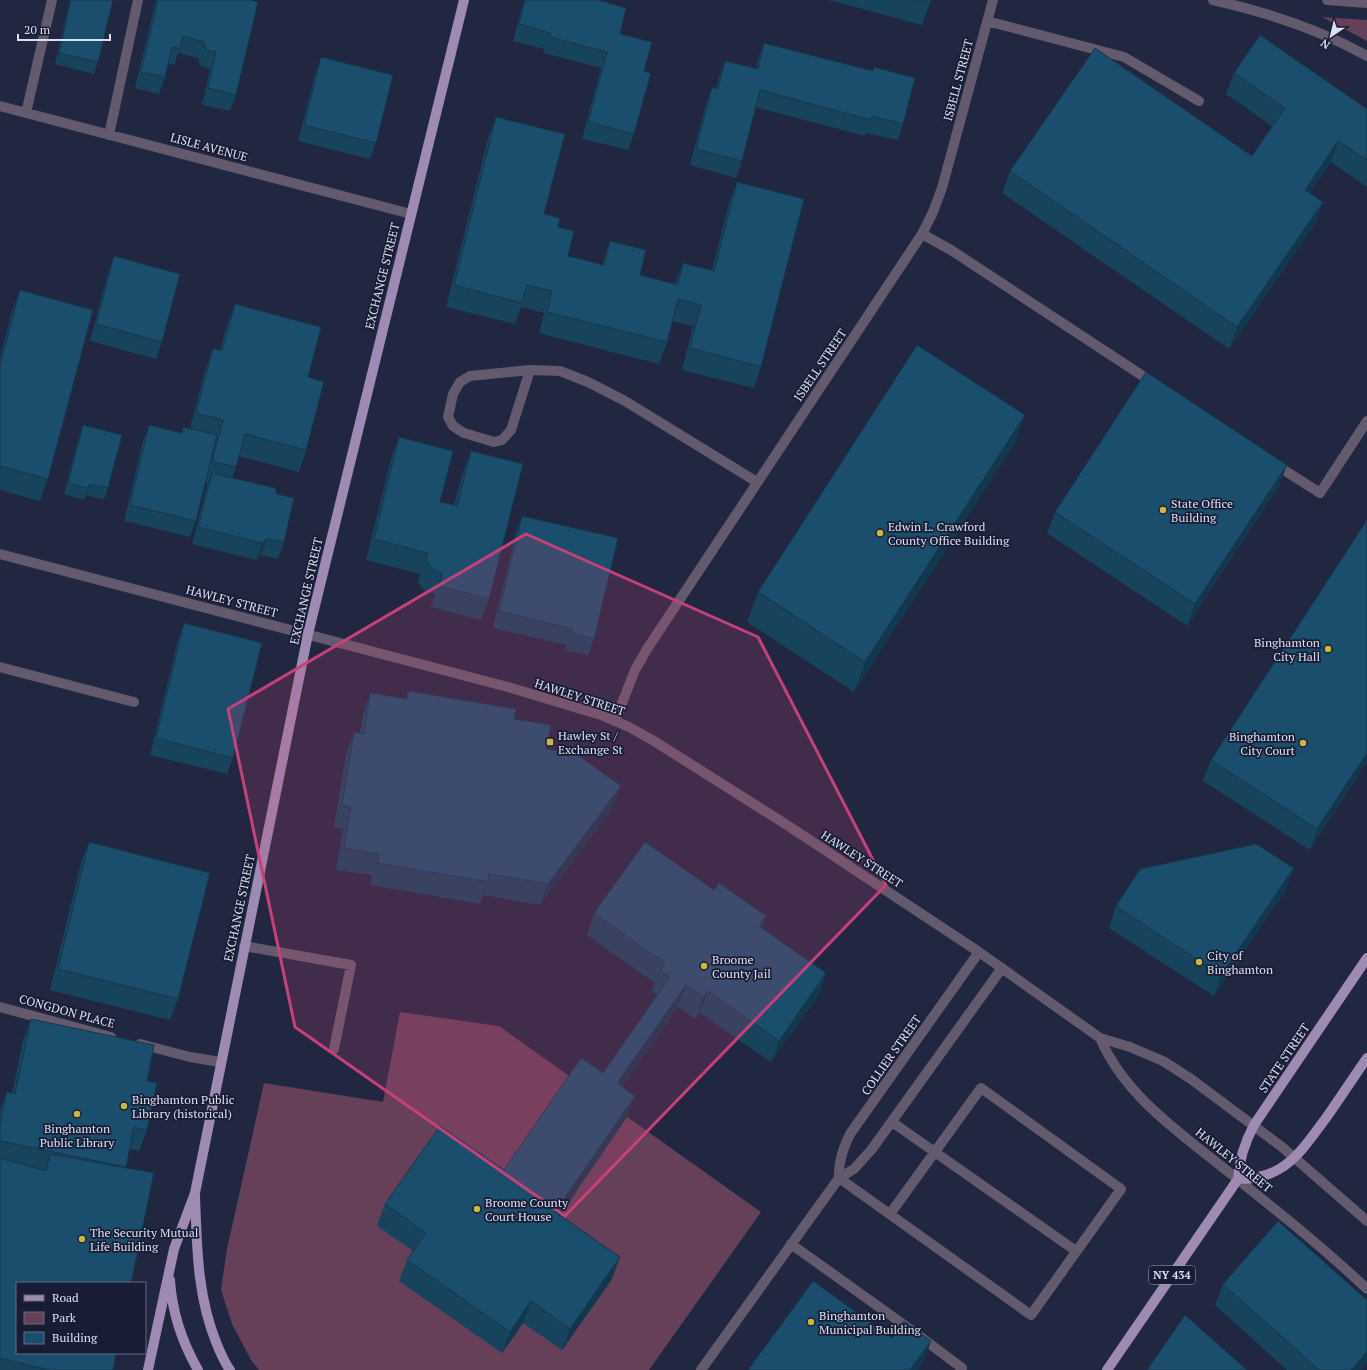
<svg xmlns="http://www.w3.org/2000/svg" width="1367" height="1370" font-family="'PT Serif',serif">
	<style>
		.green { fill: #654058 }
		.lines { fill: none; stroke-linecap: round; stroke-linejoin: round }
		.minor { stroke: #635a6d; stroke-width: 10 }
		.major { stroke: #9e8ab2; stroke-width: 10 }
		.wall { fill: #17435d }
		.shaded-wall { fill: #13374c }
		.building { fill: #1b4e6c; stroke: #13374c }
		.marked { fill: #c74079; fill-opacity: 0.2; stroke: #c74079; stroke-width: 3; stroke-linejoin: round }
		.poi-dot { fill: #cbb939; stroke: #181d35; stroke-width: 1.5 }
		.labels { text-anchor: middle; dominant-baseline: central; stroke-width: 3.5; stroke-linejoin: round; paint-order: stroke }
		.shield { fill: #181d35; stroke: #a0a6b9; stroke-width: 1 }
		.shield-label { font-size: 11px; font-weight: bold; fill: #dbe0f1 }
		.street-label { font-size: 12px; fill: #dbe0f1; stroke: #181d35 }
		.poi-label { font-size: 12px; fill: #dbe0f1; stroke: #181d35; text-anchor: start }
	</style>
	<rect width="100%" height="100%" fill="#212740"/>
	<path class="green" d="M1322,17L1367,20V41Z
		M400,1012L499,1026L761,1212L649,1370H259L251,1360L232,1324L221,1290L227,1249L264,1083L383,1102Z"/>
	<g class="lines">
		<path class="minor" d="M1213,0C1266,12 1319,29 1367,56
			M1327,0L1367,3
			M987,21L1124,57L1199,101
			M0,106L411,214
			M26,113L52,0
			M109,135L138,0
			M922,234L951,250L1155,384
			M530,370L511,430L502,440L494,442L464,433L453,426L448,417L453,394L460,382L470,376L530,370L560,371L588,382L625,401L757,482
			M1273,463L1320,493L1367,421
			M0,554L508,687L601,715L629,727L654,741L787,825L979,952L1100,1038L1130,1047L1163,1061L1191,1079L1282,1147L1367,1221
			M0,667L134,702
			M615,721L635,670L647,649L922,234L933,212L942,188L993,0
			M244,946L351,965L334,1049
			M0,1007L111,1037
			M1100,1038C1126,1098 1181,1133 1231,1174C1277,1211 1324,1248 1367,1289
			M140,1044L190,1057L220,1062
			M892,1122L1076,1251
			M839,1178L1031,1315L1121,1189L981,1088L890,1214
			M839,1178C838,1162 843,1148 850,1134L979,952
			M791,1244L914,1332L962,1368L961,1370
			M701,1370L839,1178L854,1169L872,1149L1002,968"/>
		<path class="major" d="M1238,1179C1255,1179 1270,1176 1284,1166C1301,1154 1313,1135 1326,1118C1340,1098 1353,1078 1367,1058
			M195,1196C197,1246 197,1295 216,1342C220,1352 224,1362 230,1370
			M170,1280C172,1312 182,1342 198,1370
			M148,1370L174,1249L195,1193L308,634L464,0
			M1107,1370L1238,1179C1239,1160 1245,1142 1254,1125L1367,958"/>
	</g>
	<path class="wall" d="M70,0H113L98,62L94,74L55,64Z
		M156,0H251L236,95L230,111L202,105L210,69L200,66L198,58L178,53L174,65L168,64L165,77L159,94L135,88Z
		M524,0H598L620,34L644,71L634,134L628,150L582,139L601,68L544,53V49L513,41Z
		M829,0H931L922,25Z
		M764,43L873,71L874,67L903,124L898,140L866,133L865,136L755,107L742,161L736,178L690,165L706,104L712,87L716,89L719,77L725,61L756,69L758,59Z
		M321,57L376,143L370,159L298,141L315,74Z
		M1234,73L1367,109V187L1331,162L1310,193L1323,202L1315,224L1229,349L1002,193L1010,171L1252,156L1272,126L1226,94Z
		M496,117L544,214L558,227L568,256L602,265L610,241L640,275L675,285L683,263L712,270L729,203L737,182L761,367L754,388L682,370L693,326L672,321L667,342L659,364L539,333L544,313L521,307L515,324L446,307L488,138Z
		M114,256L162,342L156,359L90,341L108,273Z
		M20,290L48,479L40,501L0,490V358L12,311Z
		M235,304L308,377L306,450L299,472L239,456L236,467L232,478L284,542L278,559L261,555L256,560L192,544L206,489L208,483H205L196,521L190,537L124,521L143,441L149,425L181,433L183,427L190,429L205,370L213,348L220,350L227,325Z
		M1025,415L1014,445L854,692L747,622L758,592Z
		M83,425L108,488L104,500L86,495L84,500L64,494L79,436Z
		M399,437L440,502L454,505L463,472L471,451L489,599L481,620L431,607L435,594L425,591L418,582L420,574L366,560L391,459Z
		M1279,486L1187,626L1047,533L1055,512Z
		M522,516L594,639L588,655L565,650L566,645L493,628L516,532Z
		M1367,520V762L1310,850L1203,781L1211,760Z
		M184,623L233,758L227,774L150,755L178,640Z
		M408,691L514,719L613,808L540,905L483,895L480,904L370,885L372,875L336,870L343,829L334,827L346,754L354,732L360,733L363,715L370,693L406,699Z
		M89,842L178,999L170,1020L50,990L81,863Z
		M714,890L766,916L762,928L826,973L819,995L771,1062L700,1013L696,1019L678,1007L622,1087L635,1096L627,1117L560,1216L612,1279L562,1350L523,1323L502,1353L399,1281L407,1260L413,1251L377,1226L385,1204L504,1170L603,1073L657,995L652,991L655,983L587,935L594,913Z
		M1286,890L1214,996L1109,928L1116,906Z
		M31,1019L147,1081V1130L139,1151L129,1149L125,1168L113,1370H0V1110L7,1092L12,1093L23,1040Z
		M1223,1284L1362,1370H1287L1215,1305Z"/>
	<path class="shaded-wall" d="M1338,141L1331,162L1297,212L1305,190Z
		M1323,202L1315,224L1229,349L1237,327Z
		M1025,415L1014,445L854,692L865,662Z
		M1287,465L1279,486L1187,626L1195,604Z
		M267,539L261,555L256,560L262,543Z
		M1367,753V762L1310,850L1317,829Z
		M621,786L613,808L540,905L548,884Z
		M1294,868L1286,890L1214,996L1221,975Z
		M766,916L759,937V926Z
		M826,973L819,995L771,1062L779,1041Z
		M686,985L678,1007L609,1105L617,1083Z
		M708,991L700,1013L696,1019L703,997Z
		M635,1096L627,1117L547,1234L555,1212Z
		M620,1257L612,1279L562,1350L570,1329Z
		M531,1301L523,1323L502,1353L510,1332Z
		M931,1341L924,1362L918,1370H910Z
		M1367,1352V1364L1362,1370H1351Z"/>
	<path class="building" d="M71,0H113L98,62L59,53Z
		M158,0H251L258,2L236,95L208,88L216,52L206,50L204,42L183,36L180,49L172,47L165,77L141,72Z
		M525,0H598L626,8L620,34L652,42L644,71L651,73L634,134L588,122L607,52L550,37V33L519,24Z
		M918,0H931L930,3Z
		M1260,35L1367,109V160L1338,141L1305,190L1323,202L1237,327L1010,171L1095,48L1252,156L1285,108L1234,73Z
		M764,43L873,71L874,67L915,78L903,124L872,116L871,120L760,90L742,161L696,149L712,87L718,89L725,61L758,69Z
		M321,57L393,75L376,143L304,125Z
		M496,117L565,134L544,214L560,218L558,227L574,231L568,256L604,265L610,241L646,250L640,275L678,285L683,263L714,271L737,182L804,199L761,367L690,348L701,305L678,299L667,342L547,312L552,291L527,285L522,303L454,285Z
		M114,256L180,274L162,342L96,324Z
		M20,290L93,310L48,479L0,466V365Z
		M235,304L321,327L308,377L324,382L306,450L245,434L236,467L212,461L223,420L196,413L213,348L222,351Z
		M917,345L1025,415L865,662L758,592Z
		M1146,372L1287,465L1195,604L1055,512Z
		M83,425L122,435L108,488L89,484L88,488L68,483Z
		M149,425L182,433L183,427L217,435L196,521L130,505Z
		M399,437L453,451L440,502L457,506L471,451L523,464L489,599L439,586L442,573L433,570L426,561L428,553L374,539Z
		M212,473L275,488L277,494L294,498L284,542L267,539L262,543L198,527Z
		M522,516L618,538L594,639L571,633L572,629L499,611Z
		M1367,520V753L1317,829L1211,760Z
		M184,623L262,643L233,758L156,738Z
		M408,691L516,709L514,719L551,725L546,749L576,754L621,786L548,884L489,874L488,882L378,863L379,854L344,848L351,807L342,805L354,732L364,734L370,693L407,699Z
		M89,842L210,873L178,999L58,969Z
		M645,842L714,890L719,883L766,916L759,926L826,973L779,1041L708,991L703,997L686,985L617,1083L635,1096L555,1212L620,1257L570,1329L531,1301L510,1332L407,1260L426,1233L385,1204L440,1126L504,1170L581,1058L603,1073L670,977L660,970L665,963L594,913Z
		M1256,844L1294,868L1221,975L1116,906L1140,869Z
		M31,1019L154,1045L147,1081L157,1083L147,1130L134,1127L126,1167L0,1141V1123L7,1092L15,1094Z
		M50,1154L154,1173L131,1283H17V1353H116L113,1370H49L0,1358V1158L46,1171Z
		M1278,1221L1367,1300V1352L1351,1370H1319L1223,1284Z
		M813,1281L892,1338L904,1321L931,1341L910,1370H748Z
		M1185,1315L1247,1370H1147Z"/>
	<path class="marked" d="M526,534L758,637L886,885L565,1216L295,1027L228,709Z"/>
	<g class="poi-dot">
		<circle cx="1163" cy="510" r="4"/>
		<circle cx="880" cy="533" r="4"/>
		<circle cx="1328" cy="649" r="4"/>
		<rect x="546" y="738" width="8" height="8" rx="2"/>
		<circle cx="1303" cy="743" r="4"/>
		<circle cx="1199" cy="962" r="4"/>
		<circle cx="704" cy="966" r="4"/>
		<circle cx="124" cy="1106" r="4"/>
		<circle cx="77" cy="1114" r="4"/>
		<circle cx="477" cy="1209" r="4"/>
		<circle cx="82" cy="1239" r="4"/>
		<circle cx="811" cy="1322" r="4"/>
	</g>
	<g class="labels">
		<rect class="shield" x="1149" y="1266" width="46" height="18" rx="3"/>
		<g class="shield-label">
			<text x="1172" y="1275">NY 434</text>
		</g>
		<g class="street-label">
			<text transform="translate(958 80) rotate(-75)">ISBELL STREET</text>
			<text transform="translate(209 147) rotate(15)">LISLE AVENUE</text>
			<text transform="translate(382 276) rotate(-76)">EXCHANGE STREET</text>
			<text transform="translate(820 365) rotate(-56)">ISBELL STREET</text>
			<text transform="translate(306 591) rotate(-77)">EXCHANGE STREET</text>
			<text transform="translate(232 601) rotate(15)">HAWLEY STREET</text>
			<text transform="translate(580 697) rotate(18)">HAWLEY STREET</text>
			<text transform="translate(862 859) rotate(33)">HAWLEY STREET</text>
			<text transform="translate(239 908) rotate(-78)">EXCHANGE STREET</text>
			<text transform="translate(67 1011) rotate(15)">CONGDON PLACE</text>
			<text transform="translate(891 1055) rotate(-55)">COLLIER STREET</text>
			<text transform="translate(1284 1058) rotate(-56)">STATE STREET</text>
			<text transform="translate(1234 1160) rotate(39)">HAWLEY STREET</text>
		</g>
		<g class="poi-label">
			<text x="1171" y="503">State Office<tspan x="1171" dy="14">Building</tspan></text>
			<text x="888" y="526">Edwin L. Crawford<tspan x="888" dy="14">County Office Building</tspan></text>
			<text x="1320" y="642" text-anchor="end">Binghamton<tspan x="1320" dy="14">City Hall</tspan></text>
			<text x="558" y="735">Hawley St /<tspan x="558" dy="14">Exchange St</tspan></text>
			<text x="1295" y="736" text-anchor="end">Binghamton<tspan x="1295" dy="14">City Court</tspan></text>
			<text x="1207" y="955">City of<tspan x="1207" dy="14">Binghamton</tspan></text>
			<text x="712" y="959">Broome<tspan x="712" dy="14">County Jail</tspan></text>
			<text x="132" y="1099">Binghamton Public<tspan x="132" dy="14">Library (historical)</tspan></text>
			<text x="77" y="1128" text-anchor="middle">Binghamton<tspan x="77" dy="14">Public Library</tspan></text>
			<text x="485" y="1202">Broome County<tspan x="485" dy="14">Court House</tspan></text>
			<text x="90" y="1232">The Security Mutual<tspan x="90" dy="14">Life Building</tspan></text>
			<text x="819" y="1315">Binghamton<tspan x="819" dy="14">Municipal Building</tspan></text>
		</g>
	</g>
	<rect x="16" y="1282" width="130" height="72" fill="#181d35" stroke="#666b80"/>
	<rect x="24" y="1295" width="20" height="6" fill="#9e8ab2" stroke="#666b80"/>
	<text x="52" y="1302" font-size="12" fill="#dbe0f1">Road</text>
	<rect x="24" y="1312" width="20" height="12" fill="#654058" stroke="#666b80"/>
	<text x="52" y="1322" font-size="12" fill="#dbe0f1">Park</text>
	<rect x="24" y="1332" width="20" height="12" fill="#1b4e6c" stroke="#666b80"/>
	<text x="52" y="1342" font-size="12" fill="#dbe0f1">Building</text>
	<g transform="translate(1331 36) rotate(215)" stroke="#181d35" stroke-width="3" paint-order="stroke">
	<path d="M0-3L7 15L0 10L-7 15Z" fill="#dbe0f1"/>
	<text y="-6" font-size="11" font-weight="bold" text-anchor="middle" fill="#dbe0f1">N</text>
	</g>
	<path d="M18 34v6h92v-6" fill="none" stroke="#dbe0f1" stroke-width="2"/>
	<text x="24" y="34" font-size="12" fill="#dbe0f1" stroke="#181d35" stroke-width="3" paint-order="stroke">20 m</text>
</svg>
